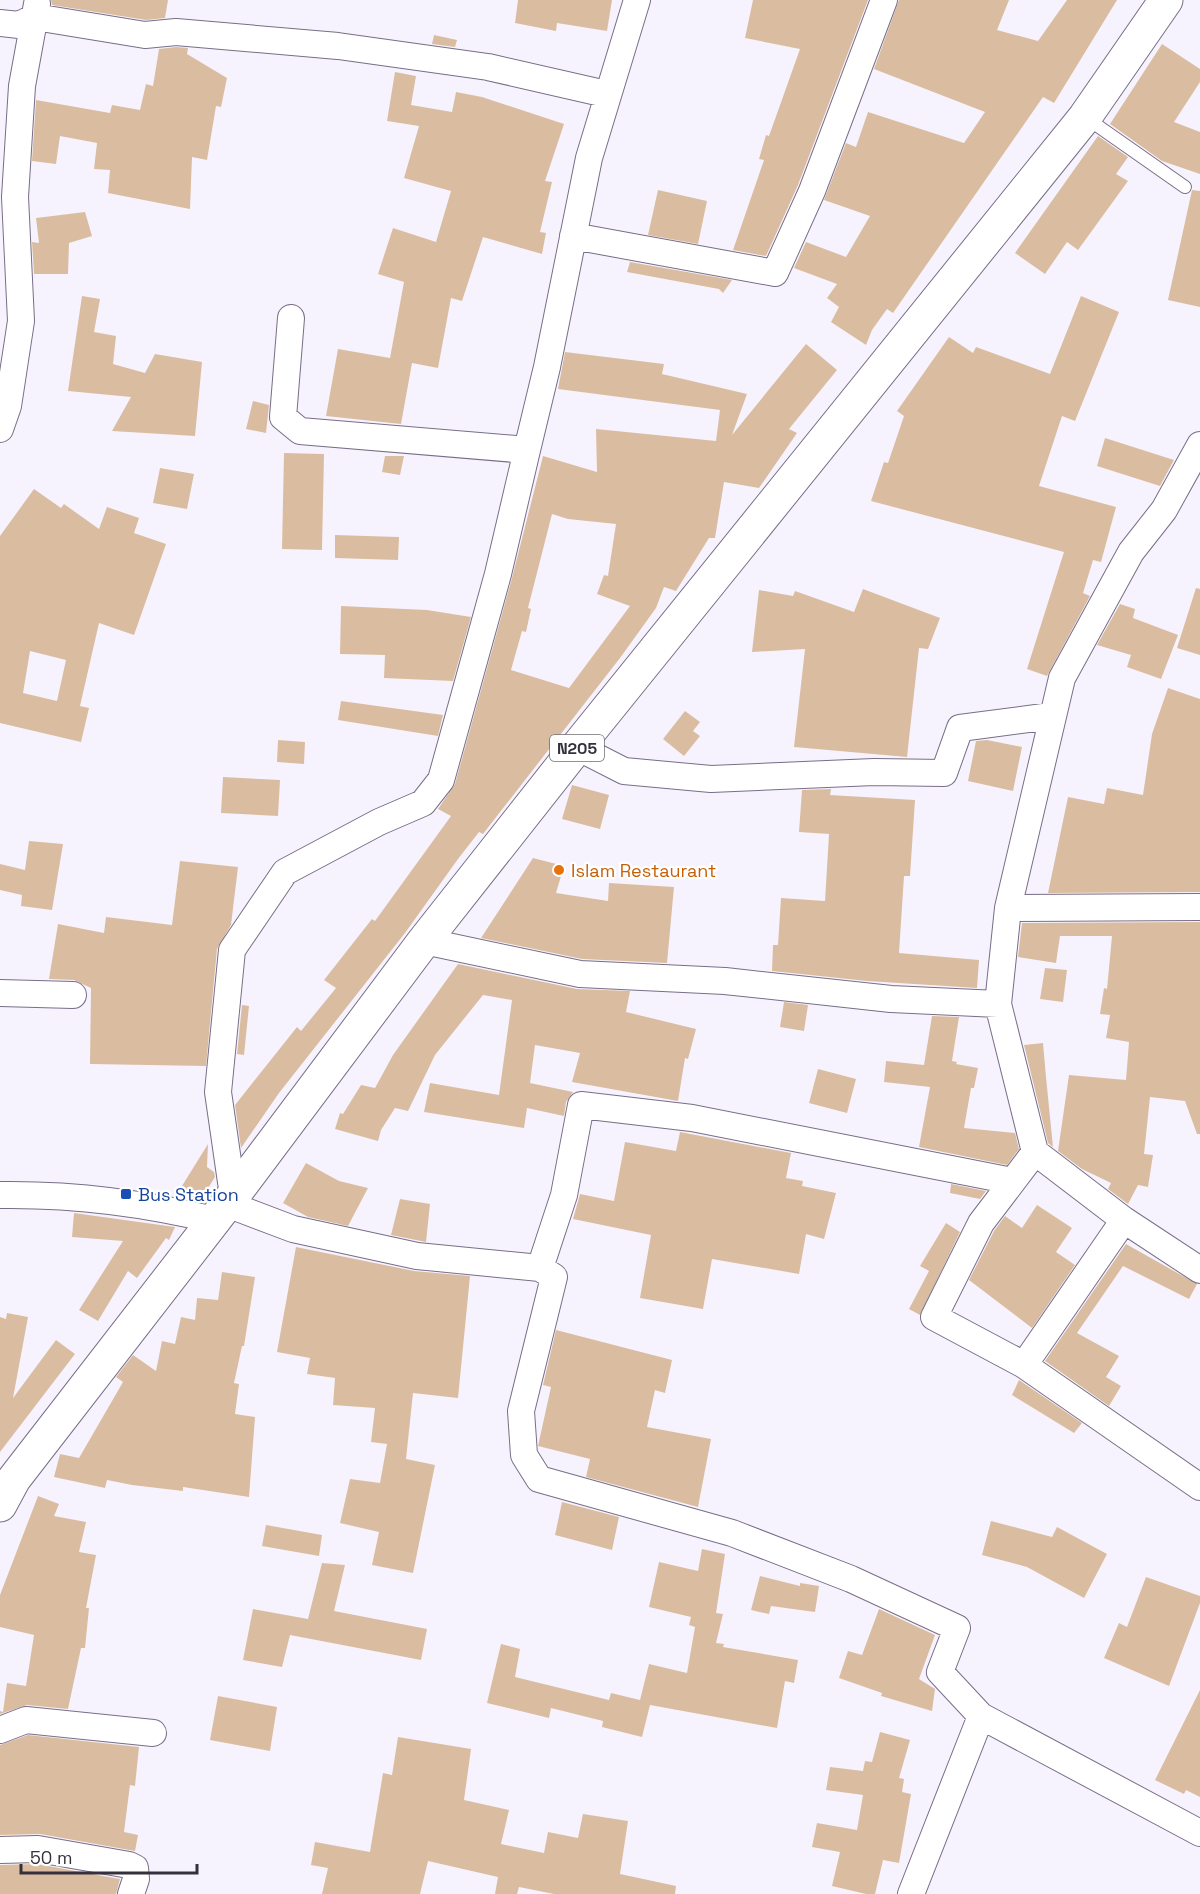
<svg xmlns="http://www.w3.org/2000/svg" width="1200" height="1894" font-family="'Space Grotesk',sans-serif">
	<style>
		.building { fill: #dabda1; fill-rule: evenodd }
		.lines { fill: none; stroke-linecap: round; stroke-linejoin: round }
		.service-casing { stroke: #786e87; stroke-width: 14 }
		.minor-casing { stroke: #786e87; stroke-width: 28 }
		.trunk-casing { stroke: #786e87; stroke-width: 35 }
		.service { stroke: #fff; stroke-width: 12 }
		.minor { stroke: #fff; stroke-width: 26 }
		.trunk { stroke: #fff; stroke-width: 33 }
		.food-dot { fill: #e8710a; stroke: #fff; stroke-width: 2 }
		.transit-dot { fill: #1a4fb4; stroke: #fff; stroke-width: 2 }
		.labels { text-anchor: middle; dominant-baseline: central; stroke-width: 4.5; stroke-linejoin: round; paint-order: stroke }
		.shield { fill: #fff; stroke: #726f76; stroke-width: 1.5 }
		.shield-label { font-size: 16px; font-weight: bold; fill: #35313c }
		.food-label { font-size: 18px; fill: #c56008; stroke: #fff; text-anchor: start }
		.transit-label { font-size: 18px; fill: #164399; stroke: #fff; text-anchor: start }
	</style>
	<rect width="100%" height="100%" fill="#f7f3fe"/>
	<path class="building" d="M51,0H168L165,18L146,20L52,5Z
		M518,0H612L607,31L557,23L556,31L515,23Z
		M753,0H868L798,185L766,256L733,250L764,160L759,159L766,135L769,136L800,49L745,38Z
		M899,0H1009L997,30L1038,41L1067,0H1117L1054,103L1043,97L893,313L887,309L872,330L866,345L831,322L839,307L827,298L837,284L794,268L806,242L846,257L870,216L824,200L846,143L856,147L868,112L964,143L985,112L874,69Z
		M434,35L457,40L455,47L432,44Z
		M1162,44L1200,69V82L1174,122L1200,132V174L1162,161L1110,124Z
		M176,47L188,48L187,54L227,78L221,107L216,106L207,160L192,157L190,209L108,193L110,170L94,169L97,143L60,136L56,164L32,161L36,100L110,113L112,105L140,110L146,84L153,86L159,49Z
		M395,72L416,76L411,105L452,112L456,92L482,97L564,124L545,181L552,182L540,232L546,233L542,254L483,237L462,301L451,298L438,368L412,363L401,424L326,416L338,349L390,358L404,282L378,274L393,228L436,242L451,191L404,178L419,126L387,121Z
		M1098,136L1128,157L1116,174L1128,181L1078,250L1067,242L1045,274L1015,253Z
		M658,190L707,201L698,244L648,235Z
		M1192,190L1200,191V307L1168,300Z
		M85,212L92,236L69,243L68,274H34L32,242L39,243L36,218Z
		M630,262L732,280L723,293L719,289L627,272Z
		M82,296L100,299L94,332L116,336L113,364L145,373L155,354L202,362L195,436L112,431L131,397L68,391Z
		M1081,296L1119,312L1075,421L1062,416L1039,486L1116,507L1101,562L1093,560L1083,593L1090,596L1047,676L1027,669L1064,552L871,501L884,462L888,463L904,416L897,411L949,337L973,353L976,347L1050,374Z
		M806,344L837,370L789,429L797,433L759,488L724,482L715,538H709L676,591L664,587L656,608L620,658L483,834L479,832L458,859L405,933L279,1093L241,1148L235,1105L297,1027L301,1031L336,988L324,980L372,919L375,921L451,816L438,809L455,784L512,578L543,456L597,472L596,429L716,441L720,410L558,389L565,352L664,364L662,374L747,394L732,435ZM552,514L568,519L616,524L608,576L604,575L597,594L630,606L569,688L511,670L522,631L526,632L531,609L528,608Z
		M253,401L269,405L266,433L246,429Z
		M1105,438L1174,460L1160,486L1097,466Z
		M284,453L324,454L322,550L282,549Z
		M385,456H404L400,475L382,472Z
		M160,468L194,474L187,509L153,503Z
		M34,489L61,508L64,504L99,529L107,507L139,518L134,533L166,544L134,635L99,623L80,706L89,708L81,742L0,723V536ZM30,651L66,660L57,701L23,693Z
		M335,535L399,537L398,560L335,558Z
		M1196,588L1200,589V655L1177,648Z
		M863,589L940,618L928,649L919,648L907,757L794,747L805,649L752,652L759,590L793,596L795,591L854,612Z
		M1120,604L1135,609L1133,618L1178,635L1161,679L1127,667L1131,655L1097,645Z
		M341,606L427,610L471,617L453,681L384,678L385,655L340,654Z
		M1168,688L1200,699V892L1048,893L1068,797L1104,804L1107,788L1143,795L1152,734Z
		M341,701L443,715L438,736L338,720Z
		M685,711L700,722L693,731L700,736L684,756L663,739Z
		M278,740L305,742L304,764L277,762Z
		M987,740L1022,747L1013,791L968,781L976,741Z
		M223,777L280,780L278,816L221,813Z
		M572,785L609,795L600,829L562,819Z
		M831,789L830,795L915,800L910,876H904L899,953L979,960L977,988L867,981L772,971L773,945H778L781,898L825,901L829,834L799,832L802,790Z
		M29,841L63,844L52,910L21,906L22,895L0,890V864L25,870Z
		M533,858L564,866L556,893L608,901L609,883L674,887L667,963L582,959L481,938Z
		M180,861L238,867L231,925L217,949L206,1066L90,1064L91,988L74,980L49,979L58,924L104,933L106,917L172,925Z
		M1200,922V1134H1197L1185,1101L1150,1097L1144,1154L1153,1155L1148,1187L1138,1185L1128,1204L1108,1189L1111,1183L1082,1169L1058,1151L1069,1075L1126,1080L1129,1042L1106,1038L1110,1015L1100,1014L1104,988L1107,989L1112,936H1060L1056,963L1018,957L1022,923Z
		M458,964L577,989L630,991L626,1012L696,1029L688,1059L685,1058L678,1101L572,1082L580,1053L535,1045L530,1083L573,1092L566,1102L564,1116L527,1108L524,1128L424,1112L430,1083L499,1095L512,1000L483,995L435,1055L408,1111L395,1108L381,1130L378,1141L335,1129L340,1113L343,1114L361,1085L375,1088L393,1055Z
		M1045,968L1067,970L1063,1002L1040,999Z
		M784,1002L808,1005L804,1031L780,1027Z
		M242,1005L249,1006L244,1055L237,1054Z
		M932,1016L959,1017L952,1061L957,1062L956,1064L978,1068L974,1088H971L964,1128L1015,1133L1019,1149L1007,1165L919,1147L930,1087L884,1082L886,1061L924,1065Z
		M1043,1043L1046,1077L1053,1147L1048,1143L1024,1045Z
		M818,1069L856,1079L847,1113L809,1103Z
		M680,1132L791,1153L786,1178L803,1181L802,1186L836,1193L824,1239L806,1234L799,1274L712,1259L703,1309L640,1298L651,1235L573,1219L580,1194L614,1201L625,1142L676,1151Z
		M208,1144L207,1167L214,1172L215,1177L200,1201L183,1198L177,1194Z
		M306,1163L339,1181L368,1188L348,1226L308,1217L283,1203Z
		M951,1184L986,1191L980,1199L950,1193Z
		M400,1199L430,1204L426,1242L391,1235Z
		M1037,1205L1072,1228L1056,1252L1075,1265L1032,1328L969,1280L994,1231L1005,1216L1022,1228Z
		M74,1213L175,1227L169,1240L166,1238L137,1278L128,1271L98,1321L79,1310L123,1241L72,1237Z
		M946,1223L960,1232L920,1315L909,1309L929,1271L920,1266Z
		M1126,1244L1197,1284L1189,1299L1123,1266L1077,1333L1119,1356L1106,1377L1121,1386L1109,1406L1045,1361Z
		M296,1247L414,1271L470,1276L458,1398L413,1393L406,1459L435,1465L413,1573L372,1565L379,1532L340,1523L350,1479L380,1483L387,1444L371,1442L375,1408L333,1405L335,1378L307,1374L310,1358L277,1352Z
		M222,1272L255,1277L244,1346H242L234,1383L239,1384L235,1414L255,1417L249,1497L183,1487V1491L132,1485L107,1480L105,1488L54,1477L60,1454L79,1458L123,1382L116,1377L133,1355L156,1371L162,1341L175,1344L181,1317L195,1320L197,1298L218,1300Z
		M7,1313L28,1317L13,1398L56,1340L75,1354L0,1452V1317L6,1319Z
		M556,1330L672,1360L665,1393L655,1390L647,1427L711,1439L698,1507L586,1477L590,1459L538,1446L551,1387L543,1385Z
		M1019,1380L1082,1423L1074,1433L1012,1395Z
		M38,1496L59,1504L54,1516L86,1522L79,1552L96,1555L86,1608H89L85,1648H81L68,1709L27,1705L0,1714V1711L3,1712L7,1683L26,1686L34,1635L0,1627V1595Z
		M562,1502L619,1517L612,1550L555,1535Z
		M991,1521L1052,1537L1057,1527L1107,1554L1084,1598L1027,1567L982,1555Z
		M266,1525L322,1535L319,1556L262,1546Z
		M702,1549L725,1554L716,1613L723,1614L716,1643L724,1644L723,1647L798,1660L794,1683L785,1681L777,1728L650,1705L642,1737L602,1727L603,1721L551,1708L549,1718L487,1703L501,1644L520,1649L515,1677L609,1700L611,1693L640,1700L649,1664L687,1673L695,1627L689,1625L691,1617L649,1607L659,1562L698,1571Z
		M322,1563L345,1565L334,1611L427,1629L421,1660L290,1635L282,1667L243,1660L253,1609L308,1619Z
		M760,1576L800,1586V1583L819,1586L815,1612L771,1606L769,1614L751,1610Z
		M1146,1577L1200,1596V1603L1169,1686L1104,1658L1119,1623L1127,1627Z
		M879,1609L935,1635L919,1679L935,1689L932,1711L881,1696L882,1693L839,1678L848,1651L862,1655Z
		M1200,1690V1797L1186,1790L1184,1794L1155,1780Z
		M218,1696L277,1707L270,1751L210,1740Z
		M880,1732L910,1740L899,1778L904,1779L902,1792L911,1794L899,1863L883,1860L875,1894H866L832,1886L840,1852L812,1847L817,1823L857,1830L863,1795L826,1790L830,1767L863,1771L865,1761L872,1762Z
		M28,1735L139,1747L135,1786L130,1785L124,1832L138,1835L135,1851L40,1834L0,1835V1745Z
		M398,1737L471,1749L464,1800L509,1810L501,1844L544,1853L548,1832L578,1838L583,1814L628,1821L620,1874L676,1886L675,1894H554L519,1887L517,1894H495L498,1877L428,1861L420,1894H322L328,1868L311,1865L315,1842L370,1852L383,1773L392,1775Z
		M37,1864L120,1879L116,1894H0V1865Z"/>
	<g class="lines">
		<g class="service-casing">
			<path id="service" d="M1085,117L1185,187"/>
		</g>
		<g class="minor-casing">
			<path id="minor" d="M0,23L19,25L35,17L145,35L176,32L338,46L488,67L606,94
				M573,236L775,273L812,191L884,0
				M291,318L283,417L300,431L527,450
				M0,429L8,406L21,321L15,197L22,86L37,4
				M577,747L624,771L711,779L874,772L944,773L960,728L1051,716
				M1008,908L1062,678L1131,552L1164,510L1200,445
				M424,941L580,974L725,981L891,999L998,1004L1008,908L1200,907
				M0,993L73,995
				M998,1004L1035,1152L1124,1220L1024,1365L1200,1487
				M0,1195C73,1194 144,1203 214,1220
				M233,1196L218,1092L232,950L285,872L379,822L423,803L441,780L498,574L527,450L547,367L589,158L637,0
				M227,1204L293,1229L417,1256L540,1268L554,1277L521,1411L524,1455L539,1479L732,1533L851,1579L957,1628L940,1672L981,1716L1200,1833
				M1124,1220L1200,1270
				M540,1268L564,1195L581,1105L692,1118L1012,1181
				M1024,1365L934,1317L981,1223L1035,1152
				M0,1730L26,1720L153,1733
				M0,1850L38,1849L129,1865L135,1868L136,1879L131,1894
				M911,1894L981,1716"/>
		</g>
		<g class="trunk-casing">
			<path id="trunk" d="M0,1505L14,1479L233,1196L424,941L577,747L1085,117L1166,0"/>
		</g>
		<use href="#service" class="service"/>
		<use href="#minor" class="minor"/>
		<use href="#trunk" class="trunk"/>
	</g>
	<circle class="food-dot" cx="559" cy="870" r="6"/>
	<rect class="transit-dot" x="120" y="1188" width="12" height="12" rx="3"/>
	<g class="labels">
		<rect class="shield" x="550" y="735" width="54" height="26" rx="4.5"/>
		<g class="shield-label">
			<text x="577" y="748">N205</text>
		</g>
		<g class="food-label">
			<text x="571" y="870">Islam Restaurant</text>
		</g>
		<g class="transit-label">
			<text x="138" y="1194">Bus Station</text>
		</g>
	</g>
	<path d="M21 1864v9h176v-9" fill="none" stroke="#35313c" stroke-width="3"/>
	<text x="30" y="1864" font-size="18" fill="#35313c" stroke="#ffffff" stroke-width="4.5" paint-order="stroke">50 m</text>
</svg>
